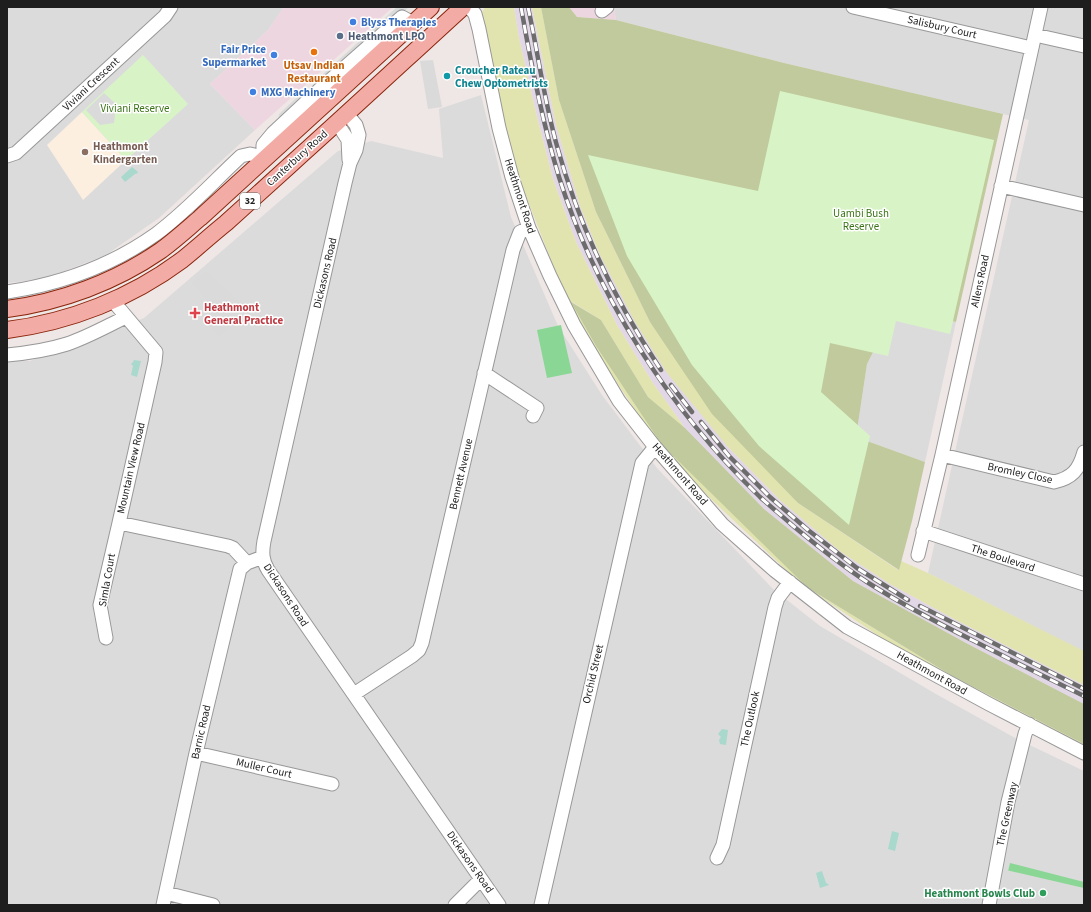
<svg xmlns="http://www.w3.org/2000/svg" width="1091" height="912" font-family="'Source Sans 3',sans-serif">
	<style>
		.residential { fill: #dcdbdc }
		.commercial { fill: #edd6e0 }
		.industrial { fill: #e2d7e7 }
		.education { fill: #fcefe0 }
		.grass { fill: #e2e4af }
		.forest { fill: #c0ca9d }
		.park { fill: #d8f4c6 }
		.pitch { fill: #8ad694 }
		.parking { fill: #dadada }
		.water { fill: #a9d8cc }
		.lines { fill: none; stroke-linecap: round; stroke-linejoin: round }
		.minor-casing { stroke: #989898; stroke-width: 15 }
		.major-casing { stroke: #8b250d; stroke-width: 18 }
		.minor { stroke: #fff; stroke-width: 13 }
		.major { stroke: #f3aca5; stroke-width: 16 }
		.rail-casing { stroke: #6c6c6c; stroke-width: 4.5 }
		.rail { stroke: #fff; stroke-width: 3; stroke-dasharray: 9; stroke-linecap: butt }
		.shop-dot { fill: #3f7fe0; stroke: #fff; stroke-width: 1.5 }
		.service-dot { fill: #5c6f8a; stroke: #fff; stroke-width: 1.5 }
		.food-dot { fill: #e8710a; stroke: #fff; stroke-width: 1.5 }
		.culture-dot { fill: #0f9aa8; stroke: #fff; stroke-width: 1.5 }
		.education-dot { fill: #8d6e63; stroke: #fff; stroke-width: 1.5 }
		.health-dot { fill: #e0444e; stroke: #fff; stroke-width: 1.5 }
		.leisure-dot { fill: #2e9e5b; stroke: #fff; stroke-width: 1.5 }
		.labels { text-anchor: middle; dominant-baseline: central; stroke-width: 3; stroke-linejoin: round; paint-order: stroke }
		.shield { fill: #fff; stroke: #626262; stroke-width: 1 }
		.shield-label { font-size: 10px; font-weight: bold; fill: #1e1e1e }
		.shop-label { font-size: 11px; font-weight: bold; fill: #366cbe; stroke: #fff; text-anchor: start }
		.street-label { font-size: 11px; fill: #1e1e1e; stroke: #fff }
		.service-label { font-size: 11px; font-weight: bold; fill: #4e5e75; stroke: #fff; text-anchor: start }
		.food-label { font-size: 11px; font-weight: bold; fill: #c56008; stroke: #fff }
		.culture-label { font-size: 11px; font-weight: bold; fill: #0d838f; stroke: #fff; text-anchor: start }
		.park-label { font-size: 11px; fill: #3a7315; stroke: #fff }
		.education-label { font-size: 11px; font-weight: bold; fill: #785e54; stroke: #fff; text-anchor: start }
		.health-label { font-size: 11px; font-weight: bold; fill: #be3a42; stroke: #fff; text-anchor: start }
		.leisure-label { font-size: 11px; font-weight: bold; fill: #27864d; stroke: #fff; text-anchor: end }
	</style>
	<rect width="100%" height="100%" fill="#eee7e5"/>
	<path class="residential" d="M7,7H284L268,30L210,84L255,130L159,218L106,255L44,279L7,283Z
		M615,7H1084V652L928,573L1029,120L784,63L616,20L614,8Z
		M481,95L511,217L558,326L602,395L657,468L773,589L820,626L936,694L1017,739L1084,771V905H7V360L30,361L103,334L144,318L338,151L371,141L443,158L439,109Z
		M896,307L956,322L925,462L856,437L867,364Z"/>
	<path class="commercial" d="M284,7H393L255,130L210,84L268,30Z
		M569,7H615L614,8L616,20L577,17Z"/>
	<path class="industrial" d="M514,7H532L556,125L580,206L599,253L727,446L780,500L841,552L890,584L954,619L1084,685V704L966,643L853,581L764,509L685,428L653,383L617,325L576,242L553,179L536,113L519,38Z"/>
	<path class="education" d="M82,112L126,160L83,200L47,145Z"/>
	<path class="grass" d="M485,7H514L519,38L536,113L553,179L576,242L617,325L653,383L685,428L648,397L601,320L572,302L596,346L808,588L954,677L1084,744V747L956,681L891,644L801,584L712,500L660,447L599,356L573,310L560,283L524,191L503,124L490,52L484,20L482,13Z
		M532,7H541L559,100L596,212L650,322L798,503L898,570L901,561L928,573L1084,651V685L954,619L890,584L841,552L780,500L727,446L667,373L635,322L599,253L580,206L556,125Z"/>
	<path class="forest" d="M541,7H569L577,17L616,20L784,63L1003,114L956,322L896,307L867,364L856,437L925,462L912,521L899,570L798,503L712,414L650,322L596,212L559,100Z
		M571,302L601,320L648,397L685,428L764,509L853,581L966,643L1084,704V744L954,677L808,588L662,445L596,346Z"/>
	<path class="park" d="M143,55L188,104L126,160L82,112Z
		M780,91L994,140L950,334L896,321L888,356L830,343L821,392L870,436L849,525L759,446L692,365L627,256L588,155L758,191Z"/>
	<path class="pitch" d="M561,325L572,373L547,378L537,330Z
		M1010,863L1084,882V905H1000Z"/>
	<path class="parking" d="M397,7H409L321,86L322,75Z
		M433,60L442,107L428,109L420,61Z
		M306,89L311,90L278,124L279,114Z
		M104,93L116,104L114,123L100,125L86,110Z
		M206,270L242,305L239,316L220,337L203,319L214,308L192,283Z
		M1006,870L1084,888V905H998Z"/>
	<path class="water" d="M132,167L137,171L138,173L135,174L125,182L121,177Z
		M134,360L141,361L137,377L131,375L133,366L131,364L133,362Z
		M722,729L728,730L726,745L720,744L719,740L721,737L718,734Z
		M892,831L899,833L895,851L888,849Z
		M822,871L826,883L828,884L829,885L820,888L816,873Z"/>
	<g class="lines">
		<g class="minor-casing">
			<path id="minor" d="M469,7L475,14L479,29L499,128L512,177L529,228L550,276L574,325L619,401L655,447L722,524L774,570L847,627L989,704L1084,753
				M853,7L1031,48
				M602,11L607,7
				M1035,35L1084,46
				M347,114L356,125L359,135L356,150L350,163L345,183L264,541C262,552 262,560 268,570L499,905
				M337,123L348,140L349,160
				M7,156L16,153L165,16L171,7
				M266,158L263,151V145L273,133L318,91L402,17L413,23
				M1001,186L1084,205
				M7,292C61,284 111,266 156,234C187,211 213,182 241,156L250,154L266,158
				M113,301L156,352L155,362L119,523L228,546L233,548L247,563L263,557
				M7,355C28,353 48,350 67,344C88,337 107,326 126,317
				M484,373L537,408L533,416
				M942,455L1054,482C1072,478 1079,470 1084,452
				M923,531L1084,584
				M918,555L942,455L1041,7
				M106,638L100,605L119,523
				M354,694L412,656L419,650L422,643L513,250L520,232L529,228
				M196,753L332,784
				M717,858L723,845L775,607L778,598L790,582
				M166,893L213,905
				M163,905L196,753L240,569L247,563
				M455,905L481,879
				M541,905L642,463L655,447
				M989,905L1008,802L1025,734L1029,724"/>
		</g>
		<g class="major-casing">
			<path id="major" d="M7,309C61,302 115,282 160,251C174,241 187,229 200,218L431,7
				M7,330C70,322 131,298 182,260C197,248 211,235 226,223C247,204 268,185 289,166C347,114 405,60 463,7"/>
		</g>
		<use href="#minor" class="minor"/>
		<use href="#major" class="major"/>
		<g class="rail-casing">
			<path id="rail" d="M521,7C531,64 542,121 559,177C597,297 670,410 760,497C771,507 782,516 792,525C816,545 841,565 867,582C901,604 938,623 974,641C1011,660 1047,678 1084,696
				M528,7C538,53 544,100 557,146C579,226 615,301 661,370
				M671,385L692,412
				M701,422L729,456L770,497L808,530L857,568L908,600
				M920,606L1084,689"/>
		</g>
		<use href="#rail" class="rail"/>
	</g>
	<g class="shop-dot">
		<circle cx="353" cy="22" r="4"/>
		<circle cx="274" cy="55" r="4"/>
		<circle cx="253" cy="92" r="4"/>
	</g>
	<circle class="service-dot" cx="340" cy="36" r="4"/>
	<circle class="food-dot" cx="314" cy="52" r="4"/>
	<circle class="culture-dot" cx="447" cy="76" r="4"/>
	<circle class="education-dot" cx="85" cy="152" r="4"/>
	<path class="health-dot" d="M193 307h4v4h4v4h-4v4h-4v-4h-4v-4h4z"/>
	<circle class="leisure-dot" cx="1043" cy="893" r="4"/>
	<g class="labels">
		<rect class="shield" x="240" y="193" width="20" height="16" rx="3"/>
		<g class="shield-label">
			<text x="250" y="201">32</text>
		</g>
		<g class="shop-label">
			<text x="361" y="22">Blyss Therapies</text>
			<text x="266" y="49" text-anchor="end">Fair Price<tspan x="266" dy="13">Supermarket</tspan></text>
			<text x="261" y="92">MXG Machinery</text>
		</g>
		<g class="street-label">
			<text transform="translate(942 27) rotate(13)">Salisbury Court</text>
			<text transform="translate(91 84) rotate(-43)">Viviani Crescent</text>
			<text transform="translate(297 158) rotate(-42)">Canterbury Road</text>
			<text transform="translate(520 196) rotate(72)">Heathmont Road</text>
			<text transform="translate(325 273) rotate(-77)">Dickasons Road</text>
			<text transform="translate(980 281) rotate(-78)">Allens Road</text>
			<text transform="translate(131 468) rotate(-77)">Mountain View Road</text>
			<text transform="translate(1020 473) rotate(12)">Bromley Close</text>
			<text transform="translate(461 474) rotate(-77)">Bennett Avenue</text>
			<text transform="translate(680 474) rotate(49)">Heathmont Road</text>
			<text transform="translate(1003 558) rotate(18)">The Boulevard</text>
			<text transform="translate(107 580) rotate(-80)">Simla Court</text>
			<text transform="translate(286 595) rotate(57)">Dickasons Road</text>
			<text transform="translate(932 673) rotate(29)">Heathmont Road</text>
			<text transform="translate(593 674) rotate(-77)">Orchid Street</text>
			<text transform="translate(750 719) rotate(-78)">The Outlook</text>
			<text transform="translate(201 732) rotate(-77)">Barnic Road</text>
			<text transform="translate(264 768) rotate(13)">Muller Court</text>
			<text transform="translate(1007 814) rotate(-78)">The Greenway</text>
			<text transform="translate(470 862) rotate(55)">Dickasons Road</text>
		</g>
		<g class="service-label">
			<text x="348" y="36">Heathmont LPO</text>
		</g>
		<g class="food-label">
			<text x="314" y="65">Utsav Indian<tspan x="314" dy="13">Restaurant</tspan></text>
		</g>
		<g class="culture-label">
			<text x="455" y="70">Croucher Rateau<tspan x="455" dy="13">Chew Optometrists</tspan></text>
		</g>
		<g class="park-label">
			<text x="135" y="108">Viviani Reserve</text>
			<text x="861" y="213">Uambi Bush<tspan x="861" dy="13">Reserve</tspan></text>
		</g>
		<g class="education-label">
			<text x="93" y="146">Heathmont<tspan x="93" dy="13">Kindergarten</tspan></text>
		</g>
		<g class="health-label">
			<text x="204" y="307">Heathmont<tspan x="204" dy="13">General Practice</tspan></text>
		</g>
		<g class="leisure-label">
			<text x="1035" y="893">Heathmont Bowls Club</text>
		</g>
	</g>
	<rect width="1091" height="912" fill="none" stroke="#1e1e1e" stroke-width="16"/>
</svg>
